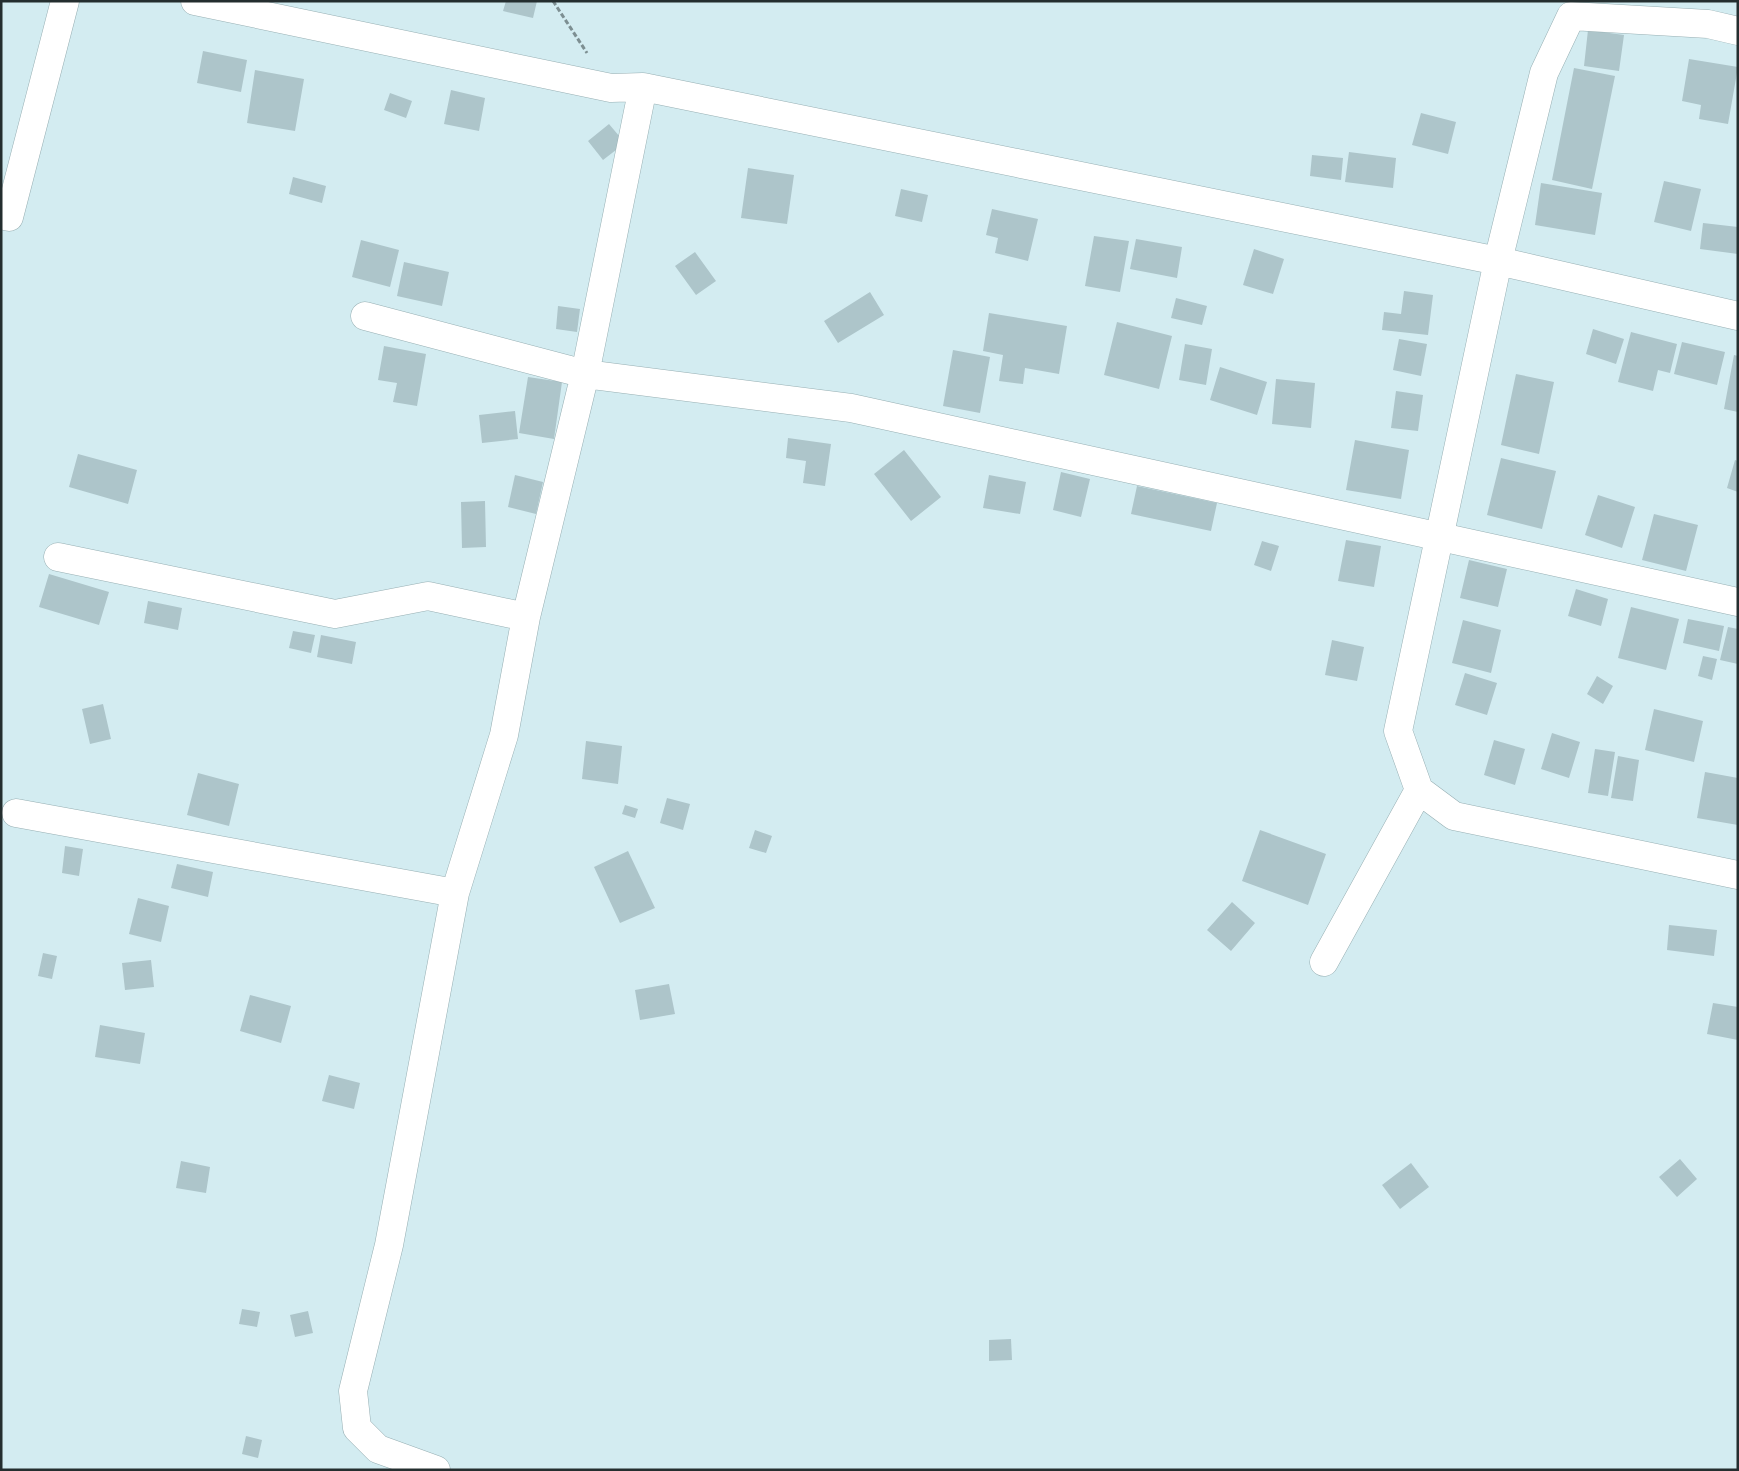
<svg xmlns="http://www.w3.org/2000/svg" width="1739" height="1471" font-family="Karla,sans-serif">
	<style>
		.building { fill: #adc5ca }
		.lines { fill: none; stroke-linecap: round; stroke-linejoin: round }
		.minor-casing { stroke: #97afb3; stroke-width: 29 }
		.path { stroke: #7d8f92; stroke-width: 3; stroke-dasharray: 5 2.5; stroke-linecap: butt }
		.minor { stroke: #fff; stroke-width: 28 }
	</style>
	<rect width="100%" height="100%" fill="#d3ecf1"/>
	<path class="building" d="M506,1H537L533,18L503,11Z
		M1588,30L1624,35L1619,71L1584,66Z
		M203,51L247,60L241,92L197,83Z
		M1689,59L1738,67L1728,124L1699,119L1701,105L1682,101Z
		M1574,68L1615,76L1592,189L1552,180Z
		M255,70L304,79L295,131L247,123Z
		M451,90L485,98L479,131L444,124Z
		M390,93L412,101L406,118L384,110Z
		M1421,113L1456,122L1448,154L1412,145Z
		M609,124L625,143L603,160L588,141Z
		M1349,152L1396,158L1393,188L1345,182Z
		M1312,155L1343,158L1341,180L1310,176Z
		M748,168L794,175L787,224L741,218Z
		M293,177L326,186L322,203L289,194Z
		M1664,181L1701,189L1691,231L1654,222Z
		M1541,183L1602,193L1595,235L1535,225Z
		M901,189L928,195L922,222L895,216Z
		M992,209L1038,219L1028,261L995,253L998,238L986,235Z
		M1703,223L1738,227V254L1700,249Z
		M1094,236L1129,241L1120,292L1085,286Z
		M1136,239L1182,247L1177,278L1130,269Z
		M361,240L399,250L390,287L352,277Z
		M1254,249L1284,259L1273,294L1243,285Z
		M695,252L716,281L696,295L675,266Z
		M404,262L449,272L442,306L397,296Z
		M1404,291L1433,295L1428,335L1382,330L1384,312L1401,314Z
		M870,292L884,315L838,343L824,321Z
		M1176,298L1207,306L1202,325L1171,318Z
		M558,306L580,309L577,332L556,329Z
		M989,313L1067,326L1059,374L1025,368L1023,384L999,381L1003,355L983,351Z
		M1117,322L1172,336L1159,389L1104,375Z
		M1593,329L1624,339L1616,364L1586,354Z
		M1631,332L1677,344L1670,373L1658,370L1653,391L1618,382Z
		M1399,339L1427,344L1421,376L1393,370Z
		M1682,342L1725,352L1717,385L1674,374Z
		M1185,344L1212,349L1206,385L1179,380Z
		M384,346L426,354L417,406L393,402L397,383L378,380Z
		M953,350L990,357L980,413L943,406Z
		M1734,355L1738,356V412L1724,409Z
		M1220,367L1267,382L1257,415L1210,400Z
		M1516,374L1554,382L1539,454L1501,445Z
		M528,377L562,382L554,439L519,433Z
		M1276,379L1315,383L1311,428L1272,424Z
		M1396,391L1423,395L1418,431L1391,428Z
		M515,411L518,439L482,443L479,415Z
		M788,438L831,444L825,486L803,483L806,461L786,458Z
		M1355,440L1409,450L1401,499L1346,490Z
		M904,450L941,497L911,521L874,474Z
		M78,454L137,470L128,504L69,487Z
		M1501,458L1556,471L1542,529L1487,515Z
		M1735,460L1738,461V492L1727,488Z
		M1061,472L1090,479L1081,517L1053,510Z
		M515,475L543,482L536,514L508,507Z
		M989,475L1026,482L1020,514L983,508Z
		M1137,486L1217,503L1211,531L1131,514Z
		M1598,495L1635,507L1622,548L1585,535Z
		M485,501L486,547L462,548L461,502Z
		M1654,514L1698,525L1686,571L1642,560Z
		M1346,540L1381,546L1374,587L1338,581Z
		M1262,541L1279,546L1271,571L1254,565Z
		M1469,560L1507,569L1498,607L1460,598Z
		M49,574L109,592L99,625L39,607Z
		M1576,589L1608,599L1601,626L1568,616Z
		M148,601L182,608L178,630L144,623Z
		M1631,607L1679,619L1666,670L1618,658Z
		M1688,619L1724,626L1719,651L1683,643Z
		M1463,620L1501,630L1491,673L1452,663Z
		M1728,627L1738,629V664L1720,660Z
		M293,631L315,635L311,653L289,648Z
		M321,635L356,642L352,664L317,657Z
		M1332,640L1364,647L1357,681L1325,675Z
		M1703,656L1717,659L1712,680L1698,676Z
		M1465,673L1497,683L1487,715L1455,705Z
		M1597,676L1613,686L1603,704L1587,694Z
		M103,704L111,739L90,744L82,709Z
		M1654,709L1703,721L1694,762L1645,750Z
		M1552,733L1580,742L1569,778L1541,769Z
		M1494,740L1525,749L1515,785L1484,775Z
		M586,741L622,746L618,784L582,779Z
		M1595,749L1615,752L1608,796L1588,793Z
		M1618,756L1639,760L1633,801L1611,798Z
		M1705,772L1738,778V825L1697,818Z
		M198,773L239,784L229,826L187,815Z
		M667,798L690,804L683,830L660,823Z
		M625,805L638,809L635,818L622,814Z
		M755,830L772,836L766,853L749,848Z
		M1260,830L1326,854L1308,905L1242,881Z
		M65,846L83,849L79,876L62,873Z
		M628,851L655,908L620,923L594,867Z
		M177,864L213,872L208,897L171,888Z
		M138,898L169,906L161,942L129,934Z
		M1232,902L1255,923L1231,951L1207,930Z
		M1669,925L1717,930L1714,956L1667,950Z
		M43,953L57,956L52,979L38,976Z
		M151,960L154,987L125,990L122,963Z
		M669,984L675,1014L640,1020L635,990Z
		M250,995L291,1006L281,1043L240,1031Z
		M1713,1003L1738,1007V1040L1707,1034Z
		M100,1025L145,1033L140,1064L95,1057Z
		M329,1075L360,1083L354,1109L322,1101Z
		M1680,1159L1697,1179L1677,1197L1659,1177Z
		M181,1161L210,1167L206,1193L176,1188Z
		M1411,1163L1429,1187L1400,1209L1382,1185Z
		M242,1309L260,1312L257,1327L239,1324Z
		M308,1311L313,1333L295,1337L290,1315Z
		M1011,1339L1012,1360L989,1361V1340Z
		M246,1436L262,1440L258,1458L242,1454Z"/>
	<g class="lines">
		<g class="minor-casing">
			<path id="minor" d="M195,1L611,88L643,87L1498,261L1738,316
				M1738,31L1708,24L1571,16L1544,73L1498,261L1398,731L1419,790L1454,816L1738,875
				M1,215L9,217L65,1
				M365,316L585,374L851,408L1738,602
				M58,557L335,614L428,596L526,617
				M16,813L455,893
				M1324,962L1419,790
				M436,1470L378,1449L357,1428L353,1391L389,1245L455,893L504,735L526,617L585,374L643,87"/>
		</g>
		<path class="path" d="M553,1L587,53"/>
		<use href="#minor" class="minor"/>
	</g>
	<rect width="1739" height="1471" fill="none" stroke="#242e2f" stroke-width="5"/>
</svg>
